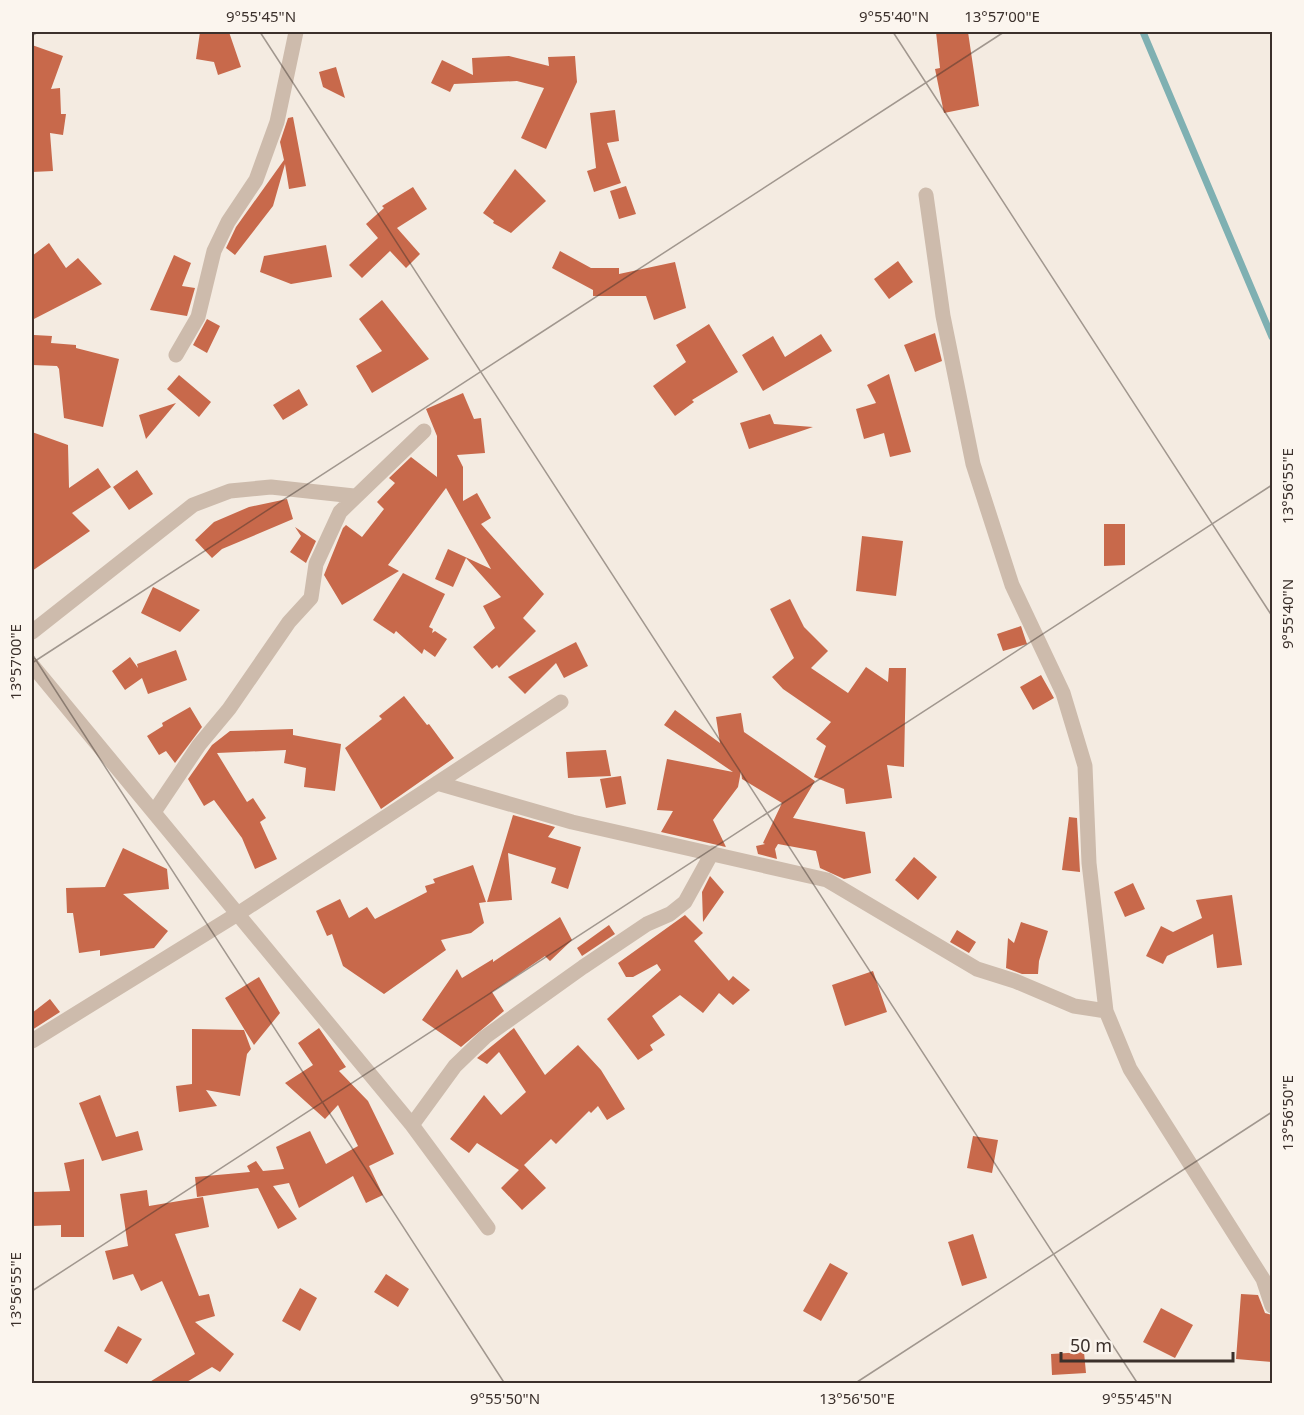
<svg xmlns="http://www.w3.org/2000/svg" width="1304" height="1415" font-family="'Noto Sans',sans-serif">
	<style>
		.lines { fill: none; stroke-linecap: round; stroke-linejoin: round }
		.stream { stroke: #7fb0b2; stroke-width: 7 }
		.building { fill: #c8694b }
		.street { stroke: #cdbbac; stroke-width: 15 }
		.ticks { fill: none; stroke: #3b302b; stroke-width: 1.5; stroke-opacity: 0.45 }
		.neatline { fill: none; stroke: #3b302b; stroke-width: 2 }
		.ticks-label { font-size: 15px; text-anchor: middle; fill: #3b302b }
	</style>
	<rect width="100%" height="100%" fill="#f4ebe1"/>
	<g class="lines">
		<path class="stream" d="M1143,32L1272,337"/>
	</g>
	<path class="building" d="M200,32H229L241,67L218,75L214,62L196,59Z
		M936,32H968L979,106L944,113L935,69L940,68Z
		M32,45L63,56L51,89L60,88L61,114H66L63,135L50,133L53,171L32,172Z
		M509,56L549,66L548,57L575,56L577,82L546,149L521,138L544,88L517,81L454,84L450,92L431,83L442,60L473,75L472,58Z
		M336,67L345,98L323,87L319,72Z
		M615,110L619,141L607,143L621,183L594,192L587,171L596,168L590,113Z
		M293,117L306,186L289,189L285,164L273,206L235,255L226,248L236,227L284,160L280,142L288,118Z
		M515,169L546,201L511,233L493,223L494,221L483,213Z
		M626,186L636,214L619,219L610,191Z
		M413,187L427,209L397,228L420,254L406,268L390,251L362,278L349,265L378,238L366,224L384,208L382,206Z
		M49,243L66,268L78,258L102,284L32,320V256Z
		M326,245L332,277L291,284L260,272L264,256Z
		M560,251L591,268H619V274L675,262L686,308L654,320L646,296H593V290L552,268Z
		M174,255L191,263L182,286L195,288L187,316L150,310Z
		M898,261L913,282L889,299L874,279Z
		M382,300L429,359L372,393L356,366L382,351L359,319Z
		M207,319L220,326L207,353L193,345Z
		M709,324L738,372L692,400L694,402L675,416L653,386L686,362L676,345Z
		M935,333L942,361L915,372L904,345Z
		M821,334L832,351L763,391L742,355L773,336L785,357Z
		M34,335L52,336L51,343L76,345V348L119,359L103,427L64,418L59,369L57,366L32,365Z
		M889,374L911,452L890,457L884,433L864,439L856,409L876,403L867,385Z
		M179,375L211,402L199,417L167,389Z
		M299,389L308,405L283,420L273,405Z
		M463,393L474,419L481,418L485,453L457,455L463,467V501L477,493L491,518L481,524L544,594L523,618L536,631L499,668L497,665L492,669L473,647L495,628L483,606L501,597L466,558L453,587L435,579L448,549L491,569L446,488L388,565L399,571L342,605L324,575L343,528L346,525L362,537L384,509L377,502L395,483L389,478L411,457L437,477V436L426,409Z
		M176,403L146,439L139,415Z
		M770,414L774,424L813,427L749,449L740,423Z
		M32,432L68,445L69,488L98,468L111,487L72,513L90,531L32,571Z
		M137,470L153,494L129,510L113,487Z
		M287,499L293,519L222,549L212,558L195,540L214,522L249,507Z
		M1104,524H1125V565L1104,566Z
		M295,527L316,541L306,563L290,552L301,536Z
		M862,536L903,541L896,596L856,591Z
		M403,573L445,594L429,627L433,629L432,633L435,631L447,639L435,657L424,649L422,654L396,631L394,634L373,620Z
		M153,587L200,610L180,632L141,613Z
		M790,599L804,627L828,651L811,668L848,693L866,667L888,682L889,668H906L904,767L887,765L892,798L846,804L844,789L814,777L826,746L816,739L831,722L783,689L772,677L794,658L770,609Z
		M1021,626L1027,644L1003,651L997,634Z
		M576,642L588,666L564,678L556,663L525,694L508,677Z
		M176,650L187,680L148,694L142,678L125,690L112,671L130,657L138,668L137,664Z
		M1041,675L1054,698L1033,710L1020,687Z
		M404,696L427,725L429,724L454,758L381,809L345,748L382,719L379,716Z
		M190,707L202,727L175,763L166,751L159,755L147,736L163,726L162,723Z
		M675,710L720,743L716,717L741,713L744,732L815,781L793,818L865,832L871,873L844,879L820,868L816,851L778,844L775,849L777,859L758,854L756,846L765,844L763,843L782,803L742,779L741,771L738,787L713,820L726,847L661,832L673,811L657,810L667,759L733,772L664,725Z
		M293,729V735L341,744L335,791L304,787L306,768L284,763L286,750L217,753L247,802L253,798L266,818L260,822L277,859L255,869L242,838L214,800L204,806L188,779L212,745L230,731Z
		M606,750L611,776L568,778L566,752Z
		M621,776L626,804L606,808L600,779Z
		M513,815L555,827L548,837L581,847L568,889L551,883L556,868L508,853L512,900L487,902Z
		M1069,817L1077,818L1080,872L1062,870Z
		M123,848L167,869L169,889L123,894L168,931L154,948L100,956V950L79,953L73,913H67L66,888L105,887Z
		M914,857L937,877L918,900L895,880Z
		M473,865L486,902L479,903L484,923L471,933L441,940L446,950L384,994L343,966L332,934L327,936L316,911L340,899L349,918L367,907L375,919L427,892L425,886L435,883L433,879Z
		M710,876L724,892L703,922L702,892Z
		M1133,883L1145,909L1125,917L1114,892Z
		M1232,895L1242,965L1217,968L1213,934L1167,956L1163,964L1146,956L1161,926L1173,932L1202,918L1196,900Z
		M685,915L703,933L694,941L729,981L726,984L733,976L750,990L733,1005L719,993L703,1013L680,995L652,1016L665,1035L650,1045L653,1050L638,1060L607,1019L661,970L657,964L633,977H626L618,963Z
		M560,917L572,940L550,961L545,956L492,992L504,1011L461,1047L422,1020L457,969L462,978L493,959V962Z
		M1021,922L1048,931L1039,961L1038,974H1022L1006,968L1008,938L1014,943Z
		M609,925L615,934L582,956L577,948Z
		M957,930L976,942L969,953L950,942Z
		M873,971L887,1012L845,1026L832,985Z
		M259,977L280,1013L254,1045L225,998Z
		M50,999L60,1012L32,1030V1013Z
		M319,1028L346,1067L339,1071L368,1101L394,1154L369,1166L383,1195L366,1203L353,1176L299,1208L289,1183L273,1186L297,1219L278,1229L258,1188L197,1197L195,1177L250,1172L247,1166L256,1161L263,1171L284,1169L276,1147L310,1131L326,1164L358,1146L338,1105L325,1119L285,1083L313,1065L298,1043Z
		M514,1028L545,1075L578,1045L601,1070L625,1109L607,1120L598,1106L591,1113L589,1111L556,1144L551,1139L524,1165L546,1188L522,1210L501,1188L519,1170L477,1143L469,1153L450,1139L484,1095L501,1115L526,1092L499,1052L487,1064L477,1058Z
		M192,1029L244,1030L251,1049L247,1054L240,1096L206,1090L217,1106L179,1112L176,1086L192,1084Z
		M100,1095L116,1137L138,1131L143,1150L102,1161L79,1103Z
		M973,1136L998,1140L992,1173L967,1168Z
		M84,1159V1237H61V1225L32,1226V1192L70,1191L64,1163Z
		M147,1190L149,1206L203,1197L209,1227L175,1234L199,1296L209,1294L215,1316L195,1322L234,1354L220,1372L212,1367L185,1383H148L195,1354L162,1281L141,1291L133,1274L113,1280L105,1251L128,1246L120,1194Z
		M973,1234L987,1278L962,1286L948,1242Z
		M830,1263L848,1273L821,1321L803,1311Z
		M386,1274L409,1289L398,1307L374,1292Z
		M300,1288L317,1298L300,1331L282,1321Z
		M1241,1294L1258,1295L1265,1313L1272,1315V1362L1236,1359Z
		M1161,1308L1193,1325L1175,1358L1143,1342Z
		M118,1326L142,1339L127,1364L104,1351Z
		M1084,1352L1086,1373L1052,1375L1051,1354Z"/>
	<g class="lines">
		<path class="street" d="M926,195L943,316L973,464L1012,585L1063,693L1085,766L1089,863L1106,1011L1130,1069L1263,1279L1272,1306
			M176,355L198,317L214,251L228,222L256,180L277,122L296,32
			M32,632L193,505L230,491L271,487L354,496
			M32,665L412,1125L488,1228
			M437,783L572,822L827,880L977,969L1015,981L1074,1006L1106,1011
			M154,812L199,745L229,709L289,622L311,598L316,564L340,512L424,431
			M32,1041L239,913L561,702
			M412,1125L455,1066L485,1037L583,967L647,924L670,914L685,902L712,853"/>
	</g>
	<path class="ticks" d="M260,32L1138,1384M893,32L1272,616M32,36L38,32M32,654L505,1384M32,663L1004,32M32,1291L1272,485M854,1384L1272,1112"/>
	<rect width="1304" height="1415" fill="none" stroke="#fbf5ee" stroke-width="66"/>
	<path d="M1061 1352v9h172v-9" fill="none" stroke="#3b302b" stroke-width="3"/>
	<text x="1070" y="1352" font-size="18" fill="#3b302b" stroke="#fbf5ee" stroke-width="4.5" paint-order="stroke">50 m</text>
	<rect x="33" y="33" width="1238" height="1349" class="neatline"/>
	<g class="ticks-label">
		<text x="261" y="22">9°55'45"N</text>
		<text x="894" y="22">9°55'40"N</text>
		<text x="1002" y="22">13°57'00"E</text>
		<text transform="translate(1288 486) rotate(-90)" y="5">13°56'55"E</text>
		<text transform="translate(1288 614) rotate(-90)" y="5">9°55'40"N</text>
		<text transform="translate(16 662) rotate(-90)" y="5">13°57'00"E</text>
		<text transform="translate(1288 1113) rotate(-90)" y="5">13°56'50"E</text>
		<text transform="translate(16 1290) rotate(-90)" y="5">13°56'55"E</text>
		<text x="505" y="1404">9°55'50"N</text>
		<text x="857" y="1404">13°56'50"E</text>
		<text x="1137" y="1404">9°55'45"N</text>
	</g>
</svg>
